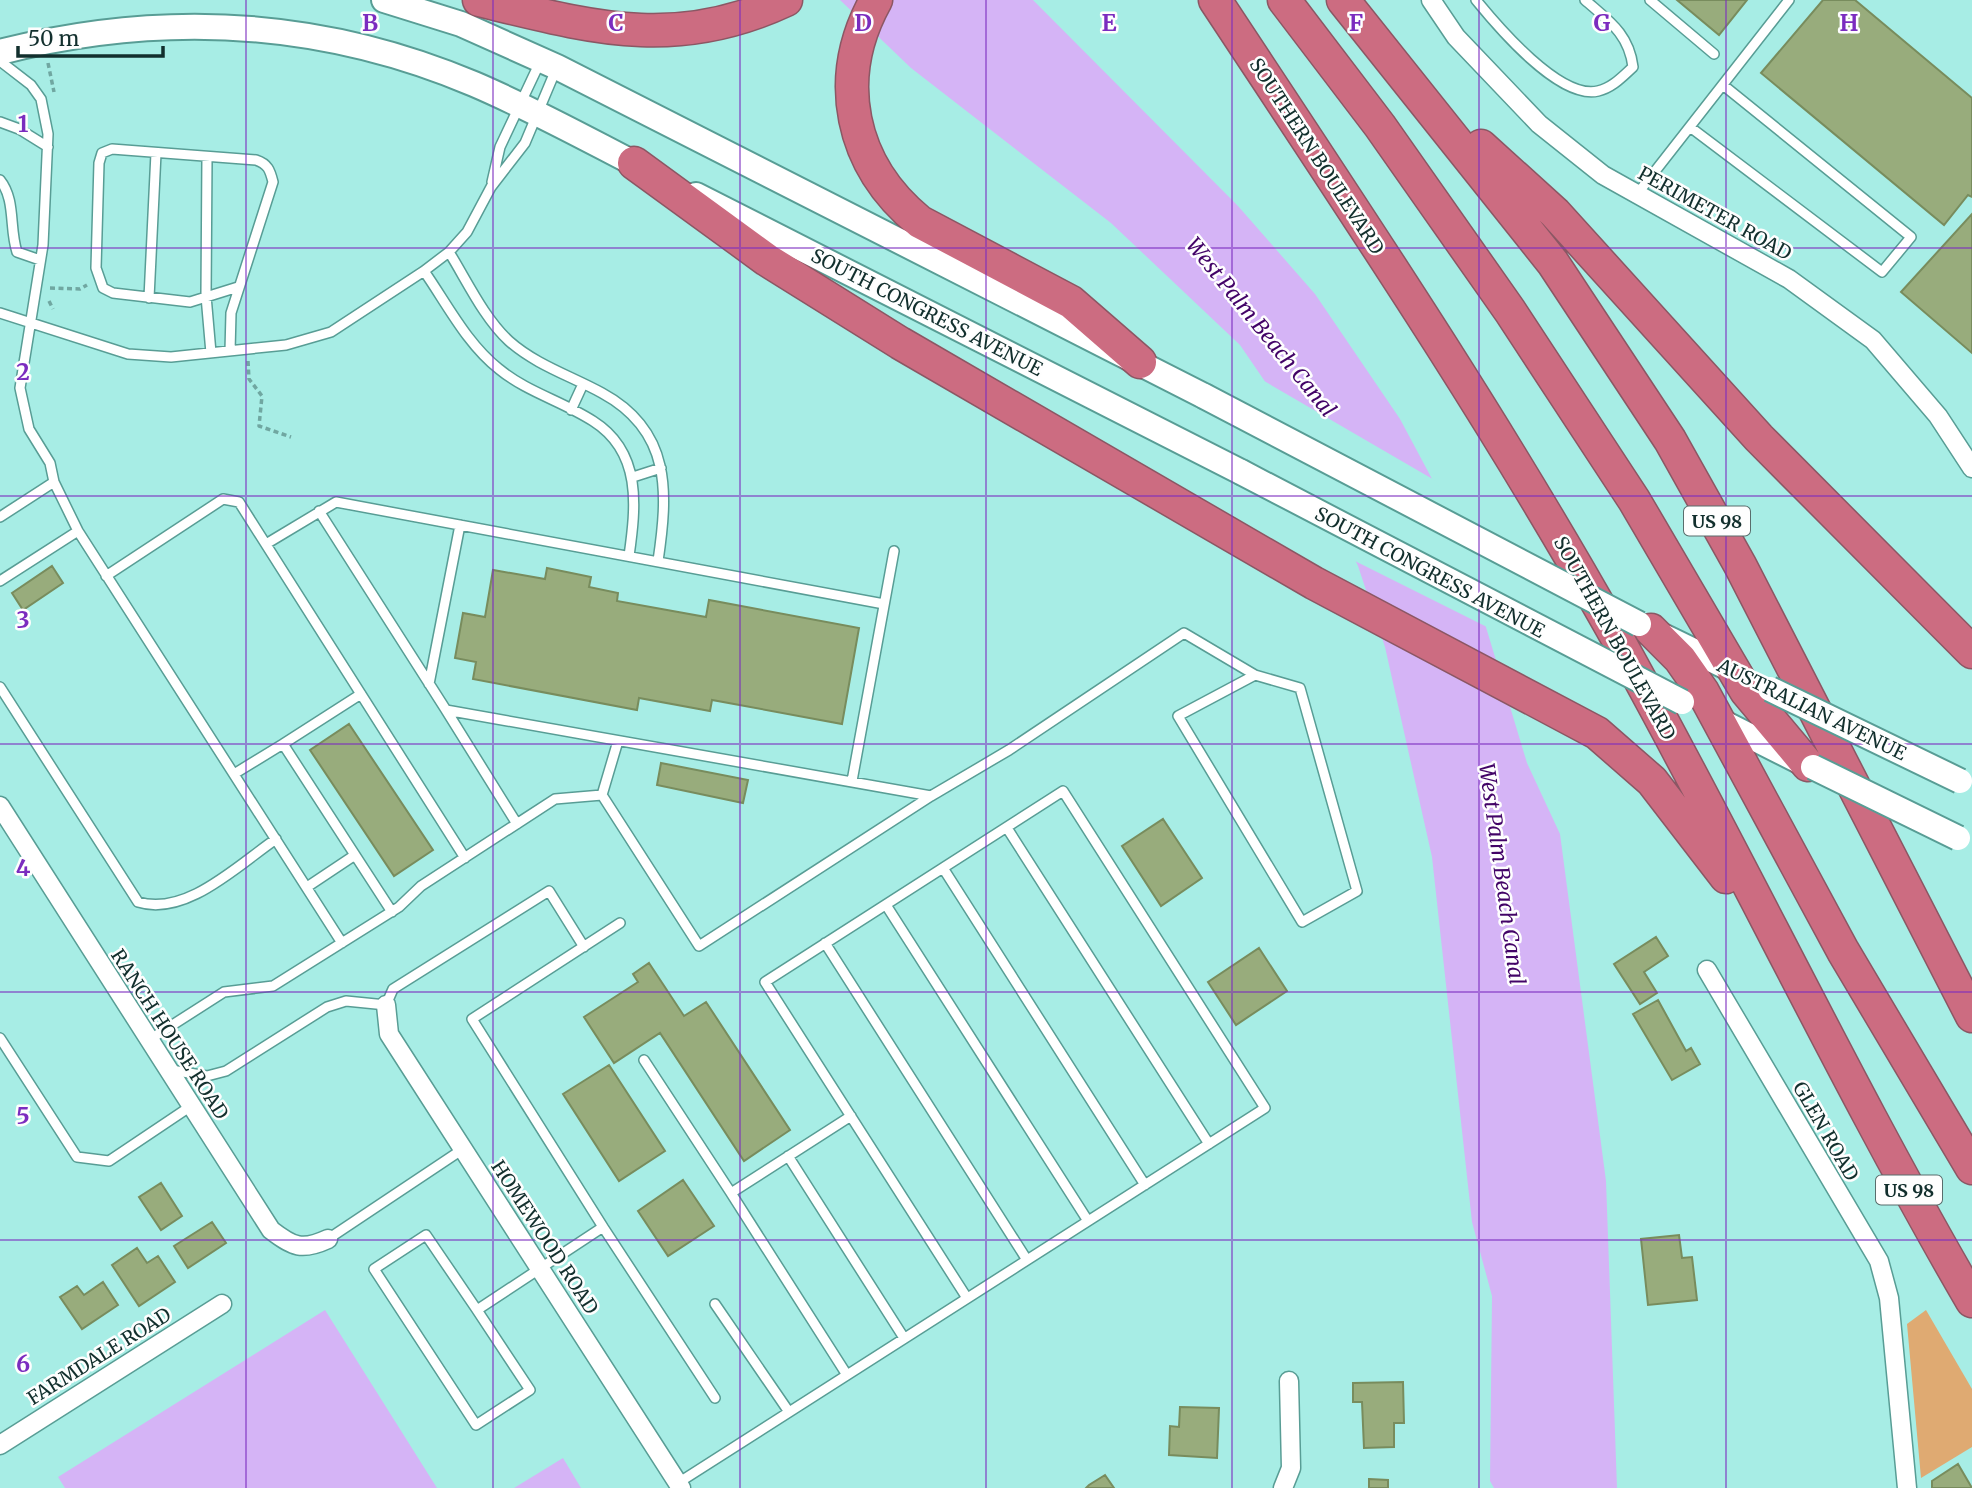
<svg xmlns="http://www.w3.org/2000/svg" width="1972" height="1488" font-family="Merriweather,serif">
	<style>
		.green { fill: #dfaa72 }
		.water { fill: #d5b4f6 }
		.pier { fill: #a7ede5 }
		.building { fill: #98ac7c; stroke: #788c5d; stroke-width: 2 }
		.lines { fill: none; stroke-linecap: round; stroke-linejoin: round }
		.lane-casing { stroke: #589d95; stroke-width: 12 }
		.street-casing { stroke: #589d95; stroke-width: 21 }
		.secondary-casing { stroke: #589d95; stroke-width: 28 }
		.highway-casing { stroke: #8b5764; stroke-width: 35 }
		.path { stroke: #70a7a1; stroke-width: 3.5; stroke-dasharray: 5 3.5; stroke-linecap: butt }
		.lane { stroke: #fff; stroke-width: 9 }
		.street { stroke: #fff; stroke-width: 18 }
		.secondary { stroke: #fff; stroke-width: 24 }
		.highway { stroke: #cc6c81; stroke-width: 32 }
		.secondary-bridge-casing { stroke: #589d95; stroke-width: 28; stroke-linecap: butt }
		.secondary-bridge { stroke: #fff; stroke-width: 24 }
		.grid { fill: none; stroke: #7b2cbf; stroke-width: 2; stroke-opacity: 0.55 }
		.labels { text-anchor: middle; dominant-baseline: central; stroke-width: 5; stroke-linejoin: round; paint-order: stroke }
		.shield { fill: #fefefe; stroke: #596d6c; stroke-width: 2 }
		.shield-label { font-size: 18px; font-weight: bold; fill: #122f2d }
		.street-label { font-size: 19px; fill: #122f2d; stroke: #fefefe }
		.water-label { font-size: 21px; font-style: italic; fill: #420367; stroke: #fefefe }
		.grid-label { font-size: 23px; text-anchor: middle; font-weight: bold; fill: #7b2cbf; stroke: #fefefe; stroke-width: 5; stroke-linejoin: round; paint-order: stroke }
	</style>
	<rect width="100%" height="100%" fill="#a7ede5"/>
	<path class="green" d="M1926,1310L1972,1389V1447L1921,1478L1907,1324Z"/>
	<path class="water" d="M840,0H1033L1238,206L1315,294L1400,419L1431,477L1466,561L1527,763L1560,834L1606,1181L1617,1488H1494L1490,1481L1492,1296L1472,1222L1432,857L1385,647L1358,566L1288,415L1240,345L1111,223L911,68Z
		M325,1310L437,1488H65L58,1477Z
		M563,1458L581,1488H514Z"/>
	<path class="pier" d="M1259,378L1436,481L1469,559L1489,628L1351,559L1285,416Z"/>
	<path class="building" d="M1677,0H1747L1719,35Z
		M1823,0H1855L1972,98V197L1968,195L1944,225L1761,73Z
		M1972,214V353L1901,292Z
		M52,566L63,583L23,610L12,593Z
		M547,568L591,577L589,587L618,593L617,601L706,617L709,600L859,628L842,724L712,700L710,711L639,698L637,710L473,679L476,662L455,658L463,613L485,617L493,570L545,579Z
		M349,724L433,850L394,876L310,750Z
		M661,763L748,780L743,803L657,785Z
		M1163,819L1202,878L1161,906L1122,846Z
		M1656,937L1668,956L1644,972L1657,993L1640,1004L1614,964Z
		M1259,948L1287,991L1236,1025L1208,982Z
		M649,963L684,1016L706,1002L790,1130L744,1161L660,1033L614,1063L584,1017L638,982L633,974Z
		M1658,1000L1686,1051L1691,1048L1700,1064L1672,1080L1633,1014Z
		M609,1065L665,1151L619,1181L563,1094Z
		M683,1180L714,1226L668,1256L638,1211Z
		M161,1183L182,1216L161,1230L139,1197Z
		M212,1222L226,1243L188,1268L174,1246Z
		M1679,1235L1682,1258L1692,1257L1697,1300L1648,1305L1641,1239Z
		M137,1248L147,1263L158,1256L175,1282L139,1306L112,1265Z
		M103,1282L118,1305L82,1329L60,1297L77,1286L84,1295Z
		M1403,1382L1404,1423H1394V1447L1364,1448L1362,1402H1353V1383Z
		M1180,1407L1219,1408L1217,1458L1169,1455L1170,1426L1179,1427Z
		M1958,1464L1972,1488H1932V1481Z
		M1105,1475L1114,1488H1086L1089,1485Z
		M1369,1479L1388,1480V1488H1369Z"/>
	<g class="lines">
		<g class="lane-casing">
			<path id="lane" d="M1476,0C1498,27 1560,100 1598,91C1612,88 1622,77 1633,67C1629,34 1609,21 1585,0
				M1650,0L1714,54
				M0,61L31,85L41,99L48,134L43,245L20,388L29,429L50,463L54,482L0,517
				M0,122L19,129L48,147
				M1690,127L1882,272L1911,237L1723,85
				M207,157L206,296L211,353
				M0,180C16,200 9,228 17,252L40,260
				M492,182L500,147L540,62
				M1638,193L1789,0
				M449,252C467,281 484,318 509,341C536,365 571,376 602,393C672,431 668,493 658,561
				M424,271C447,304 467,344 499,369C527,392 562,401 593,421C642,452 636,506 629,556
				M149,298L156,153
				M0,313L128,354L171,357L286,345L331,332L424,271L449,252L467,232L491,187L525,143L557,67
				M230,351L231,313L273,182C270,170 268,164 256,160L112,149L102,153L99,163L96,268L103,288L113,293L190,302L238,287
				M571,410L583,384
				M633,477L661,468
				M54,482L78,531L342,943
				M319,511L446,710L931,796L1009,750L1184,633L1255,675L1300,688L1357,891L1302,922L1178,716L1255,675
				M266,544L336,502L884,604
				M106,576L223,499L239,502L465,858
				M0,581L78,531
				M429,684L460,525
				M0,687L138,902C186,917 238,865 276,839
				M361,694L283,744L392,912
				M446,710L517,824
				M618,741L602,795L699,946L931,796
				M234,774L283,744
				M852,781L894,551
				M1007,828L1209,1144
				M943,868L1145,1185
				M307,887L355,855
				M886,905L1088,1221
				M825,943L1027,1260
				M0,1038L77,1157L109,1161L191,1106
				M149,1040L224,992L273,986L399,907L421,886L555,799L602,795
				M644,1060L731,1193
				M171,1070L207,1076L226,1071L327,1007L346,1001L386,1005L393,989L549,891L584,947
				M788,1156L904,1338
				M603,1227L472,1019L620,923
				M328,1239L463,1149
				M715,1304L789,1412
				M477,1310L426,1235L374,1269L476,1425L530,1390L477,1310L603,1227L715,1398
				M847,1375L731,1193L851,1116
				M678,1483L1265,1108L1063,791L765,982L967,1298"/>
		</g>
		<g class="street-casing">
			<path id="street" d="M1431,0L1456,37L1539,124L1603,175L1789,279L1873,340L1938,416L1972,468
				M0,806L271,1230C293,1247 302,1251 328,1239
				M1707,970L1879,1261L1889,1298L1907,1488
				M386,1005L389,1034L681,1488
				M0,1445L222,1304
				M1283,1488L1291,1468L1289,1381"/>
		</g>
		<g class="secondary-casing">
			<path id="secondary" d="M384,0L461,24L557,67L1204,396
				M0,52C161,11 320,19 474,84C535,110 592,142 651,172
				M696,195L1241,472
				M1665,637L1739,673
				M1714,718L1803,763"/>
		</g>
		<g class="highway-casing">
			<path id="highway" d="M479,0C591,27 675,52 786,0
				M876,0C832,79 850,165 920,222L1071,302L1140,362
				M1215,0C1351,206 1490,412 1611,627C1736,850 1844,1081 1972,1301
				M1284,0L1380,126L1510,311L1634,500L1746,691L1808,765
				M1343,0L1553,263L1670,440L1740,565L1972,1016
				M1481,146L1555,213L1759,438L1972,652
				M634,163L767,260L900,343L1314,583L1597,733L1652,781L1726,877
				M1651,630L1680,659L1703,692L1843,951L1972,1168"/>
		</g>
		<path class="path" d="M48,63L54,92
			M50,288L80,289L87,285
			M49,301L53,309
			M248,361L249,379L262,396L259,426L291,437"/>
		<use href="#lane" class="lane"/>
		<use href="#street" class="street"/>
		<use href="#secondary" class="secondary"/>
		<use href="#highway" class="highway"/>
		<g class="secondary-bridge-casing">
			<path id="secondary-bridge" d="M1204,396L1639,624
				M1241,472L1682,702
				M1770,689L1960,781
				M1813,767L1958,838"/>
		</g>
		<use href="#secondary-bridge" class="secondary-bridge"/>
	</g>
	<path class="grid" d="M246,0V1488M493,0V1488M740,0V1488M986,0V1488M1232,0V1488M1479,0V1488M1726,0V1488M0,248H1972M0,496H1972M0,744H1972M0,992H1972M0,1240H1972"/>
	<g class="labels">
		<g class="shield">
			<rect x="1684" y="506.5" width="66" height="29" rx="5"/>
			<rect x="1876" y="1175.5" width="66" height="29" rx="5"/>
		</g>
		<g class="shield-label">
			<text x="1717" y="521">US 98</text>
			<text x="1909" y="1190">US 98</text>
		</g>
		<g class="street-label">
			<text transform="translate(1317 156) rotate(57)">SOUTHERN BOULEVARD</text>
			<text transform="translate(1715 213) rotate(29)">PERIMETER ROAD</text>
			<text transform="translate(927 312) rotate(27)">SOUTH CONGRESS AVENUE</text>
			<text transform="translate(1430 572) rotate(28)">SOUTH CONGRESS AVENUE</text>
			<text transform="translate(1615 638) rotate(61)">SOUTHERN BOULEVARD</text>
			<text transform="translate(1812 709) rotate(26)">AUSTRALIAN AVENUE</text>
			<text transform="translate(170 1034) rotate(57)">RANCH HOUSE ROAD</text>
			<text transform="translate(1826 1131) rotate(60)">GLEN ROAD</text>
			<text transform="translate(545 1237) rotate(57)">HOMEWOOD ROAD</text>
			<text transform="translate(99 1356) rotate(-32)">FARMDALE ROAD</text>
		</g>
		<g class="water-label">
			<text transform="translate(1261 327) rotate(51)">West Palm Beach Canal</text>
			<text transform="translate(1502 874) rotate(82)">West Palm Beach Canal</text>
		</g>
	</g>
	<g class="grid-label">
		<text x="370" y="31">B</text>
		<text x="616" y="31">C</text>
		<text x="863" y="31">D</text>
		<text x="1109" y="31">E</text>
		<text x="1356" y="31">F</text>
		<text x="1602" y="31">G</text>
		<text x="1849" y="31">H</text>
		<text x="23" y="132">1</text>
		<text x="23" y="380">2</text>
		<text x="23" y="628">3</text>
		<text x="23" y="876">4</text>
		<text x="23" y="1124">5</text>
		<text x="23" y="1372">6</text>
	</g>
	<path d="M18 46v10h145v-10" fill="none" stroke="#122f2d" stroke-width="3.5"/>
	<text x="28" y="46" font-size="21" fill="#122f2d" stroke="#fefefe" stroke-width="5" paint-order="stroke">50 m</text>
</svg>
